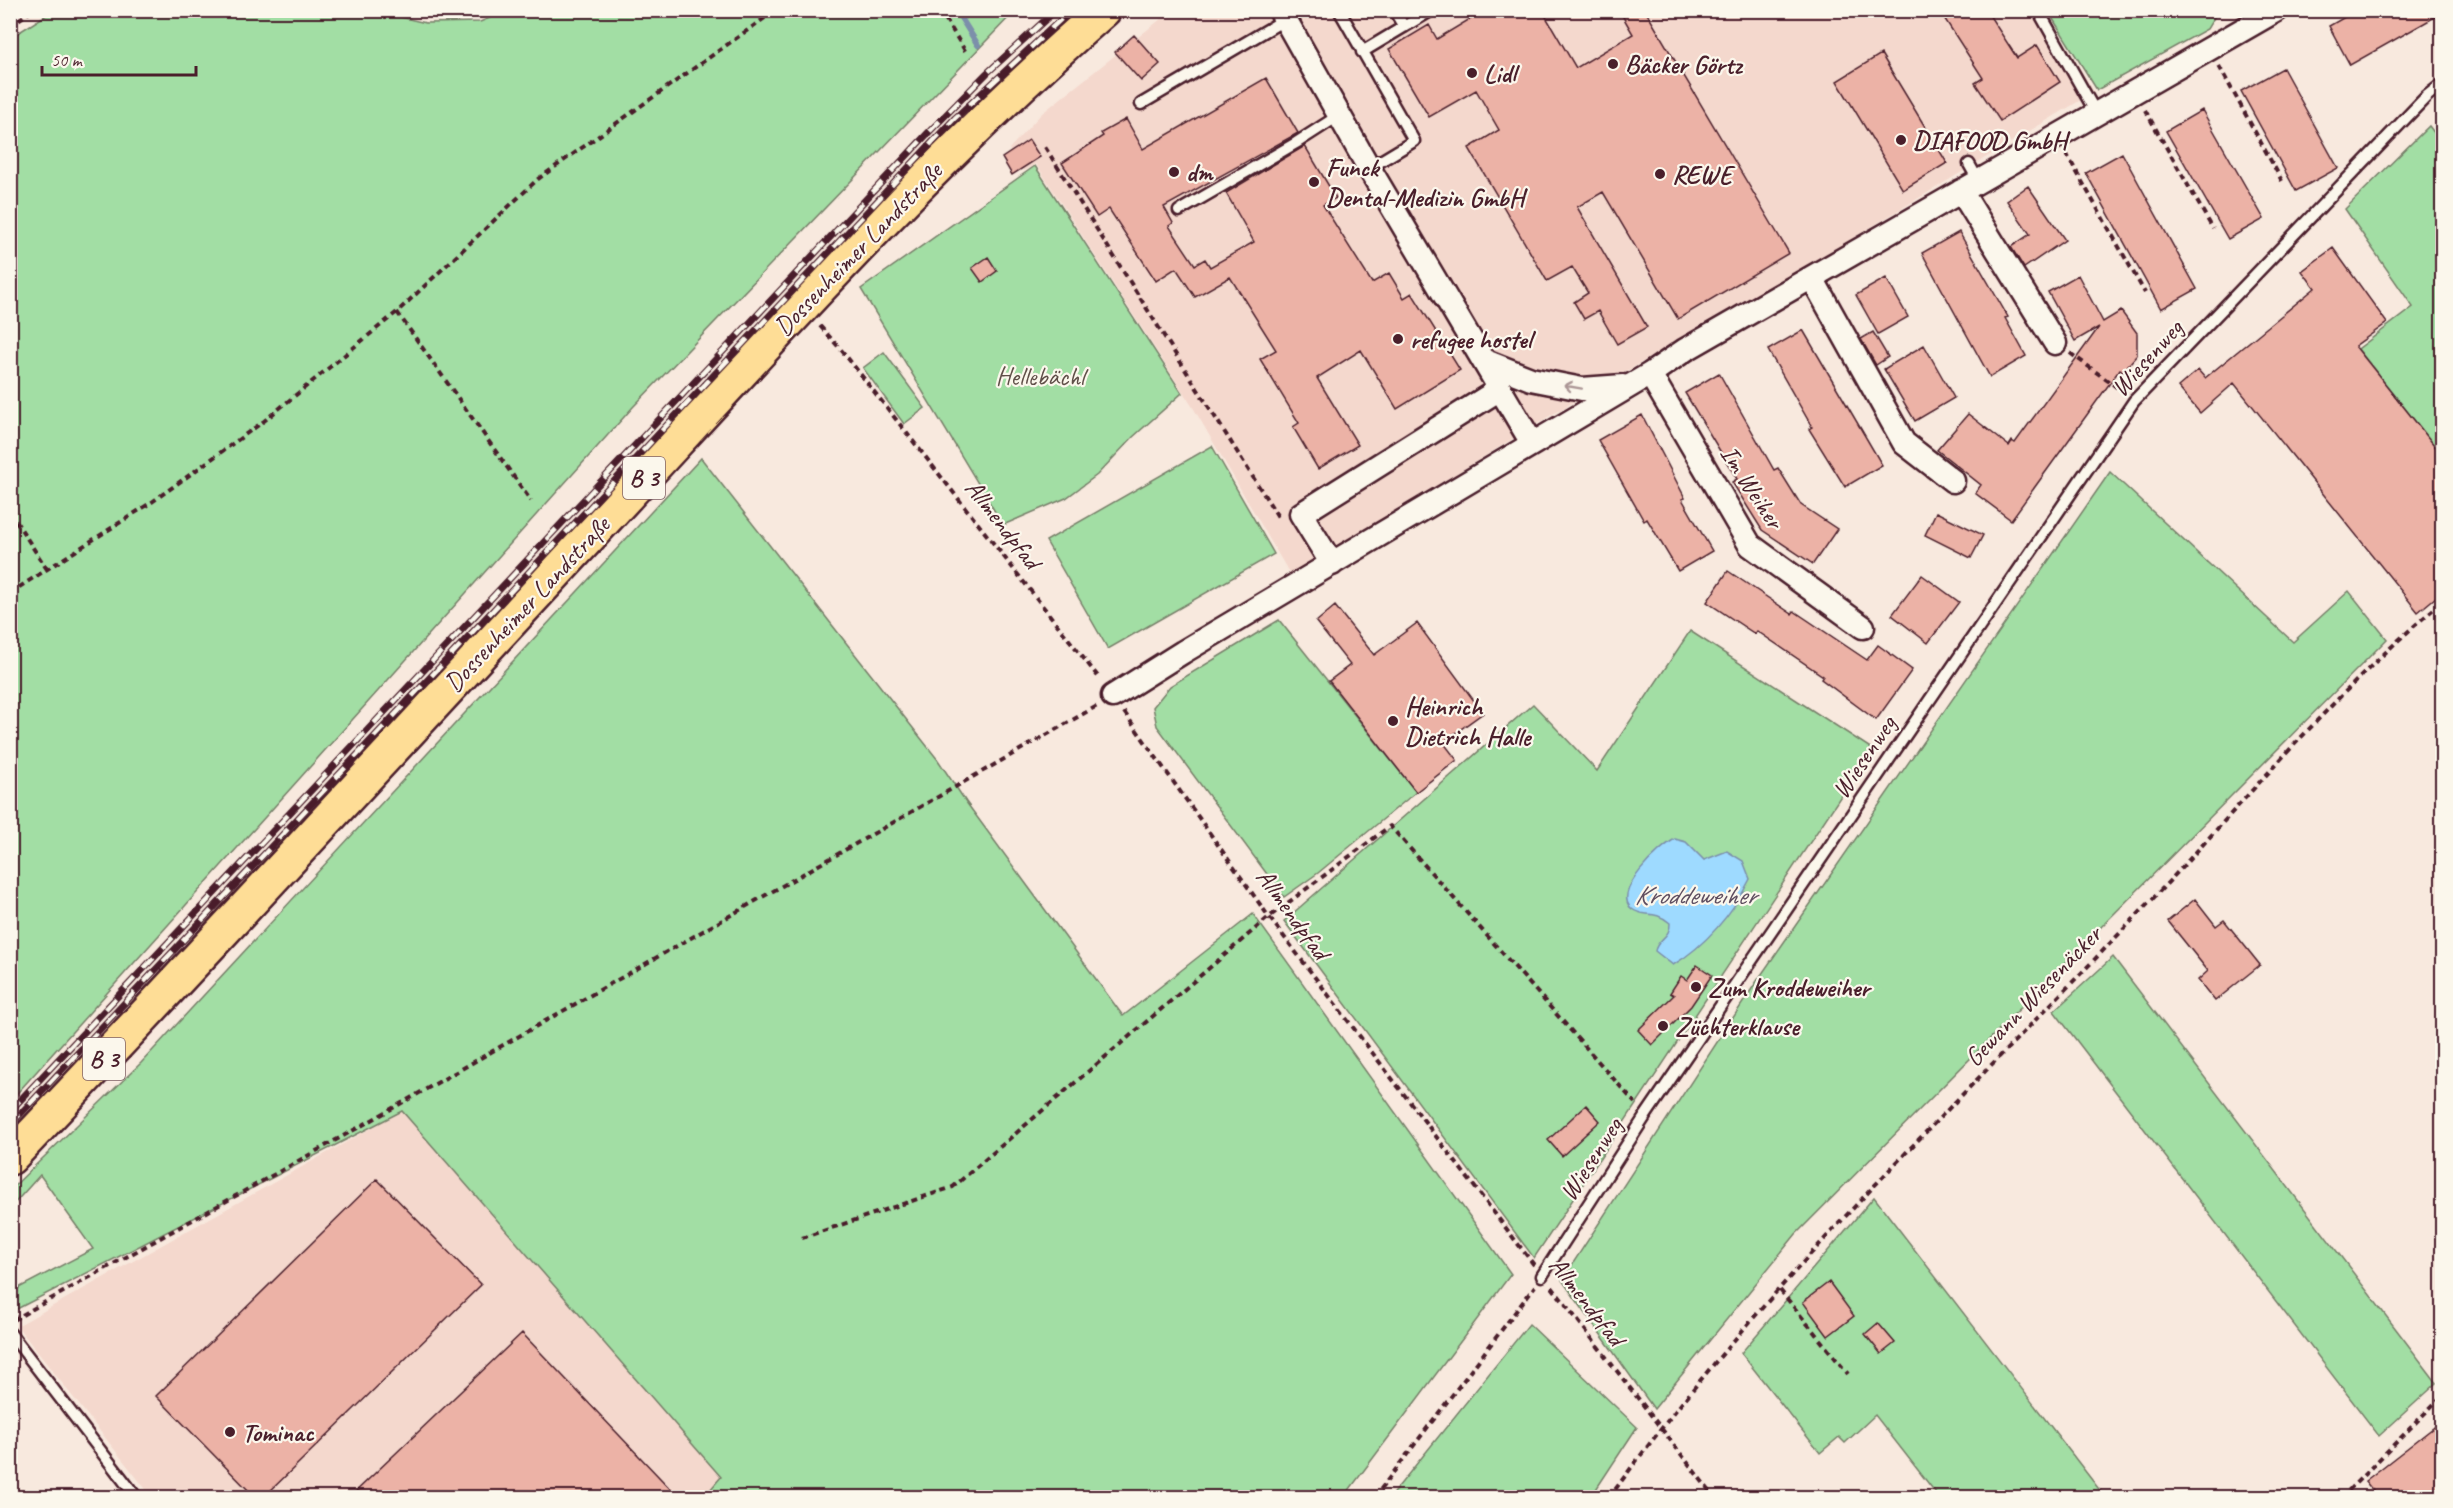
<svg xmlns="http://www.w3.org/2000/svg" width="2453" height="1508" font-family="Caveat,sans-serif">
	<style>
		.built { fill: #f4d8cd }
		.green { fill: #a2dea4; stroke: #767e68; stroke-width: 1.5 }
		.water { fill: #9edaff; stroke: #7c8faa; stroke-width: 1.5 }
		.lines { fill: none; stroke-linecap: round; stroke-linejoin: round }
		.stream { stroke: #7c8faa; stroke-width: 6 }
		.building { fill: #ecb2a6; stroke: #4a1f2b; stroke-width: 1.5 }
		.service-casing { stroke: #4a1f2b; stroke-width: 15 }
		.minor-casing { stroke: #4a1f2b; stroke-width: 27 }
		.primary-casing { stroke: #4a1f2b; stroke-width: 38 }
		.path { stroke: #4a1f2b; stroke-width: 4; stroke-dasharray: 6 4.5; stroke-linecap: butt }
		.service { stroke: #fbf7ec; stroke-width: 10 }
		.minor { stroke: #fbf7ec; stroke-width: 22 }
		.primary { stroke: #fedd96; stroke-width: 33 }
		.rail-casing { stroke: #4a1f2b; stroke-width: 7 }
		.rail { stroke: #fbf7ec; stroke-width: 4.5; stroke-dasharray: 14; stroke-linecap: butt }
		.oneway { stroke: #ab9695 }
		.poi-dot { fill: #4a1f2b; stroke: #fbf7ec; stroke-width: 2 }
		.labels { text-anchor: middle; dominant-baseline: central; stroke-width: 4.5; stroke-linejoin: round; paint-order: stroke }
		.shield { fill: #fbf7ec; stroke: #7f6065; stroke-width: 1.5 }
		.shield-label { font-size: 24px; font-weight: bold; fill: #4a1f2b }
		.poi-label { font-size: 26px; font-weight: bold; fill: #4a1f2b; stroke: #fbf7ec; text-anchor: start }
		.street-label { font-size: 26px; fill: #4a1f2b; stroke: #fbf7ec }
		.park-label { font-size: 26px; fill: #604f49; stroke: #fbf7ec }
		.water-label { font-size: 27px; font-style: italic; fill: #5f4e60; stroke: #fbf7ec }
	</style>
	<rect width="100%" height="100%" fill="#f8e9de"/>
	<filter id="ink" filterUnits="userSpaceOnUse"><feTurbulence type="fractalNoise" baseFrequency=".0167" numOctaves="2"/><feDisplacementMap in="SourceGraphic" scale="12" xChannelSelector="R" yChannelSelector="G"/><feConvolveMatrix kernelMatrix="1 2 1 2 8 2 1 2 1" color-interpolation-filters="sRGB"/></filter>
	<g filter="url(#ink)">
		<path class="built" d="M1171,11H2046L2094,92L1800,270L1548,417L1291,576L1194,409L1036,164L1024,171L1009,149L1041,114Z
			M402,1111L722,1478L704,1498L152,1497L17,1326Z"/>
		<path class="green" d="M54,10H370L426,23L480,22L509,10L1015,11L633,407L11,1100L10,38Z
			M2048,11H2218L2207,29L2097,90Z
			M2429,126L2442,143V455L2358,349L2413,307L2345,209Z
			M1035,166L1182,393L1133,437L1097,475L1066,498L1003,525L861,289Z
			M884,352L925,408L904,424L863,368Z
			M1212,446L1274,554L1108,649L1046,541Z
			M701,458L938,760L966,802L1123,1016L1253,914L1511,1274L1344,1497H704L721,1477L402,1111L11,1312V1292L93,1249L40,1175L11,1207V1189L141,1063Z
			M2110,472L2293,642L2349,591L2387,639L1796,1234L1654,1409L1562,1280L1757,981Z
			M1279,620L1416,792L1318,873L1284,897L1157,726L1153,707L1170,686Z
			M1690,631L1872,749L1534,1258L1284,921L1533,704L1597,771Z
			M2113,957L2437,1383L2379,1436L2054,1011Z
			M1874,1197L2105,1497H1939L1875,1415L1845,1443L1839,1437L1820,1453L1741,1353Z
			M1529,1324L1637,1427L1591,1497H1390Z"/>
		<path class="water" d="M1675,839L1686,842L1704,860L1727,851L1743,861L1750,879C1733,913 1705,946 1673,965L1655,951C1657,939 1671,937 1670,923C1654,909 1643,918 1632,909C1611,892 1660,847 1675,839Z"/>
		<g class="lines">
			<path class="stream" d="M956,10L978,45"/>
		</g>
		<path class="building" d="M1485,10H1542L1576,68L1633,34L1619,10H1645L1789,253L1678,319L1603,192L1577,207L1647,327L1617,344L1598,311L1584,319L1574,302L1588,293L1572,267L1547,281L1469,148L1499,130L1476,90L1429,117L1389,49L1429,25L1437,39Z
			M1939,10H1986L2017,58L2037,45L2060,82L2000,121L1975,83L1983,78Z
			M2357,10H2442V13L2350,65L2329,26Z
			M1134,35L1160,64L1141,81L1115,52Z
			M1881,54L1947,163L1903,190L1837,81Z
			M2283,68L2338,168L2296,191L2241,91Z
			M1266,78L1298,133L1164,207L1173,223L1169,226L1195,265L1205,259L1210,267L1254,242L1226,193L1305,146L1336,198L1323,205L1372,283L1389,273L1404,298L1412,293L1460,370L1397,409L1361,350L1317,378L1358,445L1318,469L1293,427L1299,423L1260,359L1276,350L1230,277L1195,297L1176,268L1156,281L1109,209L1097,217L1062,163L1103,136L1101,133L1126,119L1143,149Z
			M2202,110L2264,219L2228,239L2166,131Z
			M1029,140L1040,157L1012,175L1002,158Z
			M2122,153L2197,289L2161,309L2086,173Z
			M2028,186L2065,240L2024,268L2011,247L2030,234L2007,201Z
			M1959,232L2008,317L2005,318L2026,356L1990,377L1922,253Z
			M2333,248L2387,323L2355,346L2442,455V592L2418,612L2234,383L2200,413L2178,387L2198,370L2205,378L2315,288L2302,271Z
			M988,257L997,271L982,282L972,268Z
			M2078,275L2103,322L2121,311L2137,333V355L2123,371L2120,369L2011,520L1975,493L1981,485L1937,450L1968,414L2009,446L2012,441L2015,443L2099,327L2075,341L2048,292Z
			M1886,278L1908,317L1878,334L1856,295Z
			M1803,330L1882,465L1845,487L1809,429L1812,427L1768,350Z
			M1873,332L1888,357L1876,365L1861,339Z
			M1924,345L1954,398L1915,421L1884,369Z
			M1719,373L1774,470L1778,468L1801,505L1837,529L1813,564L1762,530L1732,482L1737,479L1685,393Z
			M1642,415L1685,498L1682,499L1712,551L1678,571L1647,519L1644,521L1598,440Z
			M1936,512L1983,535L1971,558L1925,535Z
			M1728,571L1792,614L1794,611L1867,660L1878,645L1912,670L1876,720L1821,679L1823,676L1757,631L1755,634L1707,602Z
			M1922,575L1959,602L1928,643L1892,615Z
			M1335,606L1374,655L1417,623L1483,713L1443,742L1457,760L1416,792L1329,681L1350,665L1316,622Z
			M2195,899L2216,926L2224,920L2260,965L2215,1001L2198,980L2208,971L2168,921Z
			M1697,965L1712,975L1691,1006L1652,1045L1638,1030L1674,995L1670,993L1681,976L1687,980Z
			M1586,1105L1600,1121L1562,1156L1548,1140Z
			M377,1179L481,1285L264,1497H255L156,1396Z
			M1829,1282L1854,1316L1828,1336L1803,1302Z
			M1878,1323L1895,1343L1881,1354L1865,1334Z
			M522,1333L678,1497H350Z
			M2442,1421V1497H2378L2365,1481Z"/>
		<g class="lines">
			<g class="service-casing">
				<path id="service" d="M1339,10L1414,141L1369,168
					M1394,10L1404,27
					M2038,10L2096,113
					M1362,52L1432,10
					M1141,104L1284,20
					M1969,164L1978,180
					M1179,211L1296,143L1338,116
					M1542,1276L1646,1115L2134,401L2427,96L2442,84
					M10,1333L137,1498"/>
			</g>
			<g class="minor-casing">
				<path id="minor" d="M1280,10L1369,168L1532,443
					M1961,191L2055,343
					M1812,278L1904,443L1953,481
					M1483,360L1531,379L1582,389L1623,386
					M1650,374L1750,545L1863,627
					M1332,564L1301,514L1500,389
					M1113,696L1183,652L1650,374L1685,350L2277,10"/>
			</g>
			<g class="primary-casing">
				<path id="primary" d="M10,1158C213,944 413,727 613,511C772,339 928,164 1104,10"/>
			</g>
			<path class="path" d="M401,10L430,15L459,10
				M940,10L967,54
				M10,26L32,10
				M2219,66L2282,181
				M2145,110L2213,229
				M1045,147L1280,520
				M2066,153L2145,293
				M397,312L531,501
				M820,326L843,352L1100,679
				M2070,353L2122,391
				M10,512L48,571
				M10,593L152,502L264,421L397,312L538,179L776,10
				M1124,712L1269,917L1534,1265
				M802,1238L953,1187L1269,917L1390,826L1635,1103
				M1552,1287L1715,1498
				M1780,1290L1848,1374
				M13,1320L379,1116L1097,706
				M1374,1498L1535,1286
				M1609,1498C1758,1292 1945,1115 2121,932C2228,822 2324,701 2442,602
				M2341,1498L2442,1396"/>
			<use href="#service" class="service"/>
			<use href="#minor" class="minor"/>
			<use href="#primary" class="primary"/>
			<g class="rail-casing">
				<path id="rail" d="M10,1111L928,133L987,73L1056,10
					M10,1125L955,118L1071,10"/>
			</g>
			<use href="#rail" class="rail"/>
		</g>
		<defs><path id="oneway-shaft" d="M-6 0H5M1.5-3L5.5 0L1.5 3" fill="none" stroke-width="1.6" stroke-linecap="round" stroke-linejoin="round" transform="scale(1.5)"/></defs>
		<use class="oneway" href="#oneway-shaft" transform="translate(1573 387) rotate(-170)"/>
	</g>
	<g class="poi-dot">
		<circle cx="1613" cy="64" r="6"/>
		<circle cx="1472" cy="73" r="6"/>
		<circle cx="1901" cy="140" r="6"/>
		<circle cx="1174" cy="172" r="6"/>
		<circle cx="1660" cy="174" r="6"/>
		<circle cx="1314" cy="182" r="6"/>
		<circle cx="1398" cy="339" r="6"/>
		<circle cx="1393" cy="721" r="6"/>
		<circle cx="1696" cy="987" r="6"/>
		<circle cx="1663" cy="1026" r="6"/>
		<circle cx="230" cy="1432" r="6"/>
	</g>
	<g class="labels">
		<g class="shield">
			<rect x="623" y="457" width="42" height="42" rx="4.5"/>
			<rect x="83" y="1038" width="42" height="42" rx="4.5"/>
		</g>
		<g class="shield-label">
			<text x="644" y="478">B 3</text>
			<text x="104" y="1059">B 3</text>
		</g>
		<g class="poi-label">
			<text x="1625" y="64">Bäcker Görtz</text>
			<text x="1484" y="73">Lidl</text>
			<text x="1913" y="140">DIAFOOD GmbH</text>
			<text x="1326" y="167">Funck<tspan x="1326" dy="30">Dental-Medizin GmbH</tspan></text>
			<text x="1186" y="172">dm</text>
			<text x="1672" y="174">REWE</text>
			<text x="1410" y="339">refugee hostel</text>
			<text x="1405" y="706">Heinrich<tspan x="1405" dy="30">Dietrich Halle</tspan></text>
			<text x="1708" y="987">Zum Kroddeweiher</text>
			<text x="1675" y="1026">Züchterklause</text>
			<text x="242" y="1432">Tominac</text>
		</g>
		<g class="street-label">
			<text transform="translate(858 249) rotate(-46)">Dossenheimer Landstraße</text>
			<text transform="translate(2147 358) rotate(-48)">Wiesenweg</text>
			<text transform="translate(1752 487) rotate(57)">Im Weiher</text>
			<text transform="translate(1003 524) rotate(52)">Allmendpfad</text>
			<text transform="translate(527 604) rotate(-47)">Dossenheimer Landstraße</text>
			<text transform="translate(1864 757) rotate(-56)">Wiesenweg</text>
			<text transform="translate(1293 914) rotate(54)">Allmendpfad</text>
			<text transform="translate(2033 996) rotate(-46)">Gewann Wiesenäcker</text>
			<text transform="translate(1591 1159) rotate(-57)">Wiesenweg</text>
			<text transform="translate(1587 1301) rotate(52)">Allmendpfad</text>
		</g>
		<g class="park-label">
			<text x="1040" y="376">Hellebächl</text>
		</g>
		<g class="water-label">
			<text x="1695" y="895">Kroddeweiher</text>
		</g>
	</g>
	<rect width="2453" height="1508" fill="none" stroke="#fbf7ec" stroke-width="36"/>
	<rect x="18" y="18" width="2417" height="1472" fill="none" stroke="#4a1f2b" stroke-width="2" filter="url(#ink)"/>
	<path d="M42 66v9h154v-9" fill="none" stroke="#4a1f2b" stroke-width="3"/>
	<text x="51" y="66" font-size="18" fill="#4a1f2b" stroke="#fbf7ec" stroke-width="4.5" paint-order="stroke">50 m</text>
</svg>
